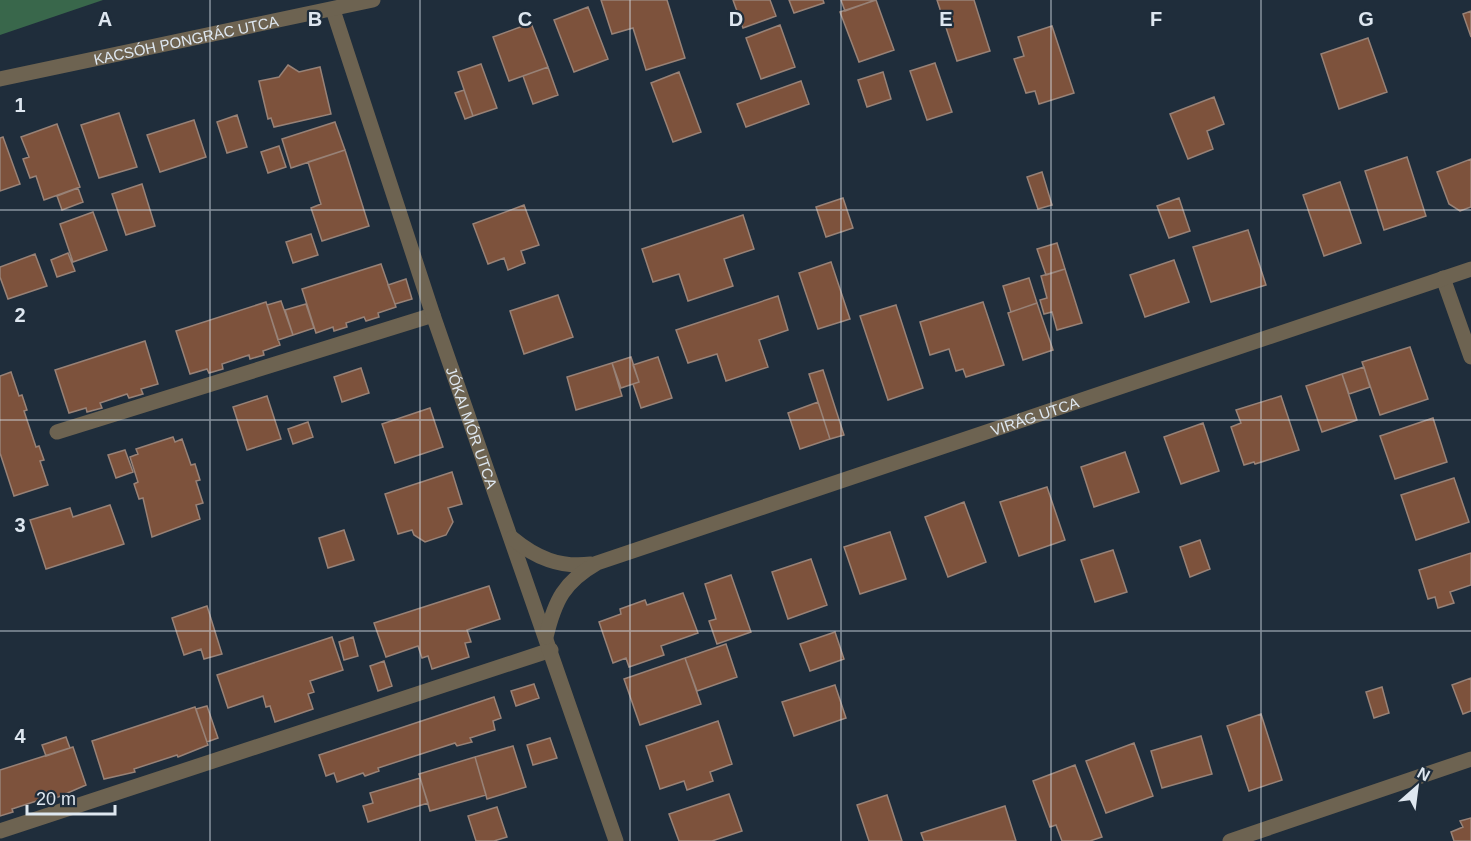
<svg xmlns="http://www.w3.org/2000/svg" width="1471" height="841" font-family="Arial,sans-serif">
	<style>
		.forest { fill: #39674b }
		.building { fill: #7d523c; stroke: #988277; stroke-width: 1.5 }
		.lines { fill: none; stroke-linecap: round; stroke-linejoin: round }
		.lane { stroke: #6d6351; stroke-width: 15 }
		.street { stroke: #6d6351; stroke-width: 15 }
		.grid { fill: none; stroke: #dee7f0; stroke-width: 1.5; stroke-opacity: 0.55 }
		.labels { text-anchor: middle; dominant-baseline: central; stroke-width: 4.5; stroke-linejoin: round; paint-order: stroke }
		.street-label { font-size: 15px; fill: #dee7f0; stroke: #1f2d3b }
		.grid-label { font-size: 20px; text-anchor: middle; font-weight: bold; fill: #dee7f0; stroke: #1f2d3b; stroke-width: 4.5; stroke-linejoin: round; paint-order: stroke }
	</style>
	<rect width="100%" height="100%" fill="#1f2d3b"/>
	<path class="forest" d="M0,0H103L0,35Z"/>
	<path class="building" d="M601,0H667L685,58L646,70L633,28L612,34Z
		M733,0H770L776,16L743,28Z
		M789,0H823L824,3L794,13Z
		M841,0H875L845,11Z
		M876,0L894,50L859,62L840,12Z
		M937,0H974L990,51L957,61Z
		M588,7L608,59L574,72L554,20Z
		M1471,11V37L1463,14Z
		M531,23L548,67L509,81L493,37Z
		M780,25L795,67L761,79L746,38Z
		M1052,26L1074,93L1039,104L1035,91L1026,93L1014,59L1024,56L1018,37Z
		M1368,38L1387,92L1339,109L1321,54Z
		M935,63L952,112L927,120L910,71Z
		M481,64L497,108L473,116L458,72Z
		M288,65L299,72L320,67L331,114L274,127L271,118L268,119L259,81L279,77Z
		M548,67L558,95L533,104L523,76Z
		M679,72L701,132L673,142L651,83Z
		M883,72L891,99L867,107L858,80Z
		M801,81L809,104L746,127L737,104Z
		M464,90L473,116L465,119L455,93Z
		M1214,97L1224,124L1207,131L1213,149L1188,159L1170,114Z
		M119,113L137,167L99,178L81,125Z
		M237,115L247,147L227,153L217,122Z
		M194,120L206,157L160,172L147,135Z
		M335,122L345,150L291,168L282,139Z
		M57,124L80,187L44,200L36,176L30,178L23,159L29,157L21,137Z
		M3,137L20,184L0,191V138Z
		M279,146L286,167L268,173L261,152Z
		M345,150L369,226L322,241L311,208L321,204L308,162Z
		M1407,157L1426,216L1384,230L1365,171Z
		M1471,159V207L1460,211L1449,204L1437,172Z
		M1042,172L1052,205L1038,209L1027,177Z
		M1340,182L1361,243L1324,256L1303,195Z
		M142,184L155,226L126,235L112,194Z
		M78,188L83,202L62,210L57,196Z
		M843,198L853,228L826,237L816,207Z
		M1179,198L1190,231L1169,238L1157,206Z
		M524,205L539,245L521,251L525,263L508,270L504,258L488,264L473,224Z
		M93,212L107,250L73,262L60,224Z
		M743,215L754,249L724,259L733,286L688,301L679,274L653,282L642,249Z
		M1248,230L1266,285L1211,302L1193,247Z
		M311,234L318,255L293,263L286,242Z
		M1057,243L1065,269L1046,275L1037,249Z
		M68,253L75,271L57,277L51,260Z
		M35,254L47,286L8,299L0,277V267Z
		M1174,260L1189,302L1145,317L1130,275Z
		M831,262L850,319L818,329L799,273Z
		M381,264L396,307L378,313L379,317L366,321L364,317L346,323L347,327L334,331L333,327L316,333L302,289Z
		M1065,269L1082,323L1057,330L1052,312L1044,314L1040,300L1047,298L1041,276Z
		M1029,278L1037,303L1011,312L1003,286Z
		M406,279L412,299L395,304L388,285Z
		M558,295L573,337L524,354L510,311Z
		M778,296L788,330L759,340L768,367L726,381L717,354L688,363L676,330Z
		M281,301L293,335L278,340L267,305Z
		M266,302L280,345L263,351L264,355L250,359L249,355L222,364L223,369L209,373L207,369L190,374L176,331Z
		M983,302L1004,365L966,377L963,369L956,371L949,349L930,355L920,322Z
		M1037,303L1053,350L1023,360L1008,313Z
		M306,304L314,328L293,335L285,310Z
		M896,305L923,388L888,400L860,316Z
		M145,341L158,384L141,389L143,394L129,398L127,394L100,403L102,408L87,412L86,408L69,413L55,370Z
		M1410,347L1428,399L1380,415L1362,362Z
		M631,357L639,382L621,388L612,363Z
		M658,357L672,398L641,408L633,384L639,382L633,365Z
		M612,363L622,396L576,410L567,377Z
		M1364,367L1370,387L1349,394L1342,374Z
		M361,368L369,393L342,402L334,377Z
		M823,370L844,435L830,439L809,374Z
		M11,372L19,396L22,395L27,410L24,411L36,447L39,446L44,460L40,461L48,485L14,496L0,453V376Z
		M1342,374L1357,420L1322,432L1306,386Z
		M267,396L281,439L247,450L233,407Z
		M1281,396L1299,450L1255,464L1254,462L1244,465L1231,427L1241,423L1236,410Z
		M818,402L830,439L800,449L788,413Z
		M430,408L443,447L395,463L382,424Z
		M1433,418L1447,462L1395,479L1380,436Z
		M308,422L313,437L293,444L288,429Z
		M1203,423L1219,471L1181,484L1164,437Z
		M173,437L175,442L182,439L191,465L195,464L200,480L196,481L203,503L196,505L200,519L152,537L143,498L139,499L134,484L138,482L130,457L138,454L136,449Z
		M125,450L133,472L116,478L108,455Z
		M1125,452L1139,492L1094,507L1081,467Z
		M452,472L462,504L448,508L453,522L446,535L425,542L414,535L412,530L398,534L385,494Z
		M1454,478L1469,522L1416,540L1401,495Z
		M1047,487L1065,540L1019,556L1000,502Z
		M964,502L986,562L948,577L925,517Z
		M110,505L124,544L46,569L30,520L70,508L73,517Z
		M344,530L354,560L328,568L319,538Z
		M890,532L906,579L860,594L844,547Z
		M1200,540L1210,569L1190,577L1180,547Z
		M1113,550L1127,592L1095,602L1081,560Z
		M1471,553V585L1450,592L1454,603L1438,608L1435,597L1428,599L1419,570Z
		M811,559L827,605L788,619L772,572Z
		M731,575L751,632L717,644L709,621L716,619L705,584Z
		M489,586L500,619L467,630L471,642L465,643L469,657L432,669L428,656L422,658L418,646L386,657L374,623Z
		M683,593L698,633L661,646L664,655L629,667L626,658L613,663L599,622L621,614L620,609L645,600L647,605Z
		M207,606L222,654L204,659L201,649L184,655L172,618Z
		M835,632L844,659L810,671L800,644Z
		M332,637L343,670L310,681L314,692L308,694L313,709L275,722L270,706L266,707L263,696L228,708L217,675Z
		M353,637L358,656L344,660L339,642Z
		M726,644L737,677L697,691L685,658Z
		M685,658L701,704L640,725L624,679Z
		M384,661L392,686L378,691L370,666Z
		M1471,678V711L1463,714L1452,685Z
		M534,684L539,698L516,706L511,691Z
		M835,685L846,718L794,736L782,702Z
		M1382,687L1389,713L1374,718L1366,692Z
		M494,697L501,718L493,721L495,730L470,738L472,742L457,746L455,743L378,768L379,771L365,776L363,773L337,782L334,773L326,776L319,755Z
		M207,706L218,738L207,742L196,709Z
		M195,707L208,745L178,757L177,755L134,769L135,772L104,779L92,741Z
		M1261,714L1282,780L1249,791L1227,726Z
		M718,721L732,764L710,772L713,781L687,790L684,781L660,789L646,746Z
		M1201,736L1212,774L1162,788L1151,751Z
		M66,737L70,748L46,756L42,745Z
		M550,738L557,758L533,765L527,745Z
		M1134,743L1153,796L1106,813L1086,761Z
		M513,746L526,787L487,799L475,757Z
		M73,747L86,785L56,798L55,795L12,809L13,812L0,816V770Z
		M475,757L486,795L430,811L419,774Z
		M1075,765L1102,837L1090,841H1062L1056,825L1050,827L1033,781Z
		M420,778L428,803L368,822L363,806L373,803L370,793Z
		M729,794L742,831L712,841H679L669,814Z
		M887,795L902,841H869L857,805Z
		M1005,806L1016,841H924L921,833Z
		M497,807L507,837L494,841H476L468,816Z
		M1471,818V841H1454L1451,832L1463,827L1460,821Z"/>
	<g class="lines">
		<path class="lane" d="M57,432L433,315
			M0,831L551,650"/>
		<g class="street">
			<path id="s1" d="M333,10L433,315L616,841"/>
			<path id="s2" d="M0,79L373,0"/>
			<path d="M1443,278L1471,357"/>
			<path d="M512,538C536,558 560,568 591,564"/>
			<path id="s3" d="M546,637C555,600 564,582 597,563L1471,269"/>
			<path d="M1230,841L1471,759"/>
		</g>
	</g>
	<path class="grid" d="M210,0V841M420,0V841M630,0V841M841,0V841M1051,0V841M1261,0V841M0,210H1471M0,420H1471M0,631H1471"/>
	<g class="labels">
		<g class="street-label">
			<text stroke="none"><textPath href="#s2" startOffset="190">KACSÓH PONGRÁC UTCA</textPath></text>
			<text stroke="none"><textPath href="#s3" startOffset="555">VIRÁG UTCA</textPath></text>
			<text stroke="none"><textPath href="#s1" startOffset="440">JÓKAI MÓR UTCA</textPath></text>
		</g>
	</g>
	<g class="grid-label">
		<text x="105" y="26">A</text>
		<text x="315" y="26">B</text>
		<text x="525" y="26">C</text>
		<text x="736" y="26">D</text>
		<text x="946" y="26">E</text>
		<text x="1156" y="26">F</text>
		<text x="1366" y="26">G</text>
		<text x="20" y="112">1</text>
		<text x="20" y="322">2</text>
		<text x="20" y="532">3</text>
		<text x="20" y="743">4</text>
	</g>
	<g transform="translate(1417 787) rotate(28)" stroke="#1f2d3b" stroke-width="4.5" paint-order="stroke">
	<path d="M0-4.5L10 22L0 15L-10 22Z" fill="#dee7f0"/>
	<text y="-9" font-size="16" font-weight="bold" text-anchor="middle" fill="#dee7f0">N</text>
	</g>
	<path d="M27 805v9h88v-9" fill="none" stroke="#dee7f0" stroke-width="3"/>
	<text x="36" y="805" font-size="18" fill="#dee7f0" stroke="#1f2d3b" stroke-width="4.5" paint-order="stroke">20 m</text>
</svg>
